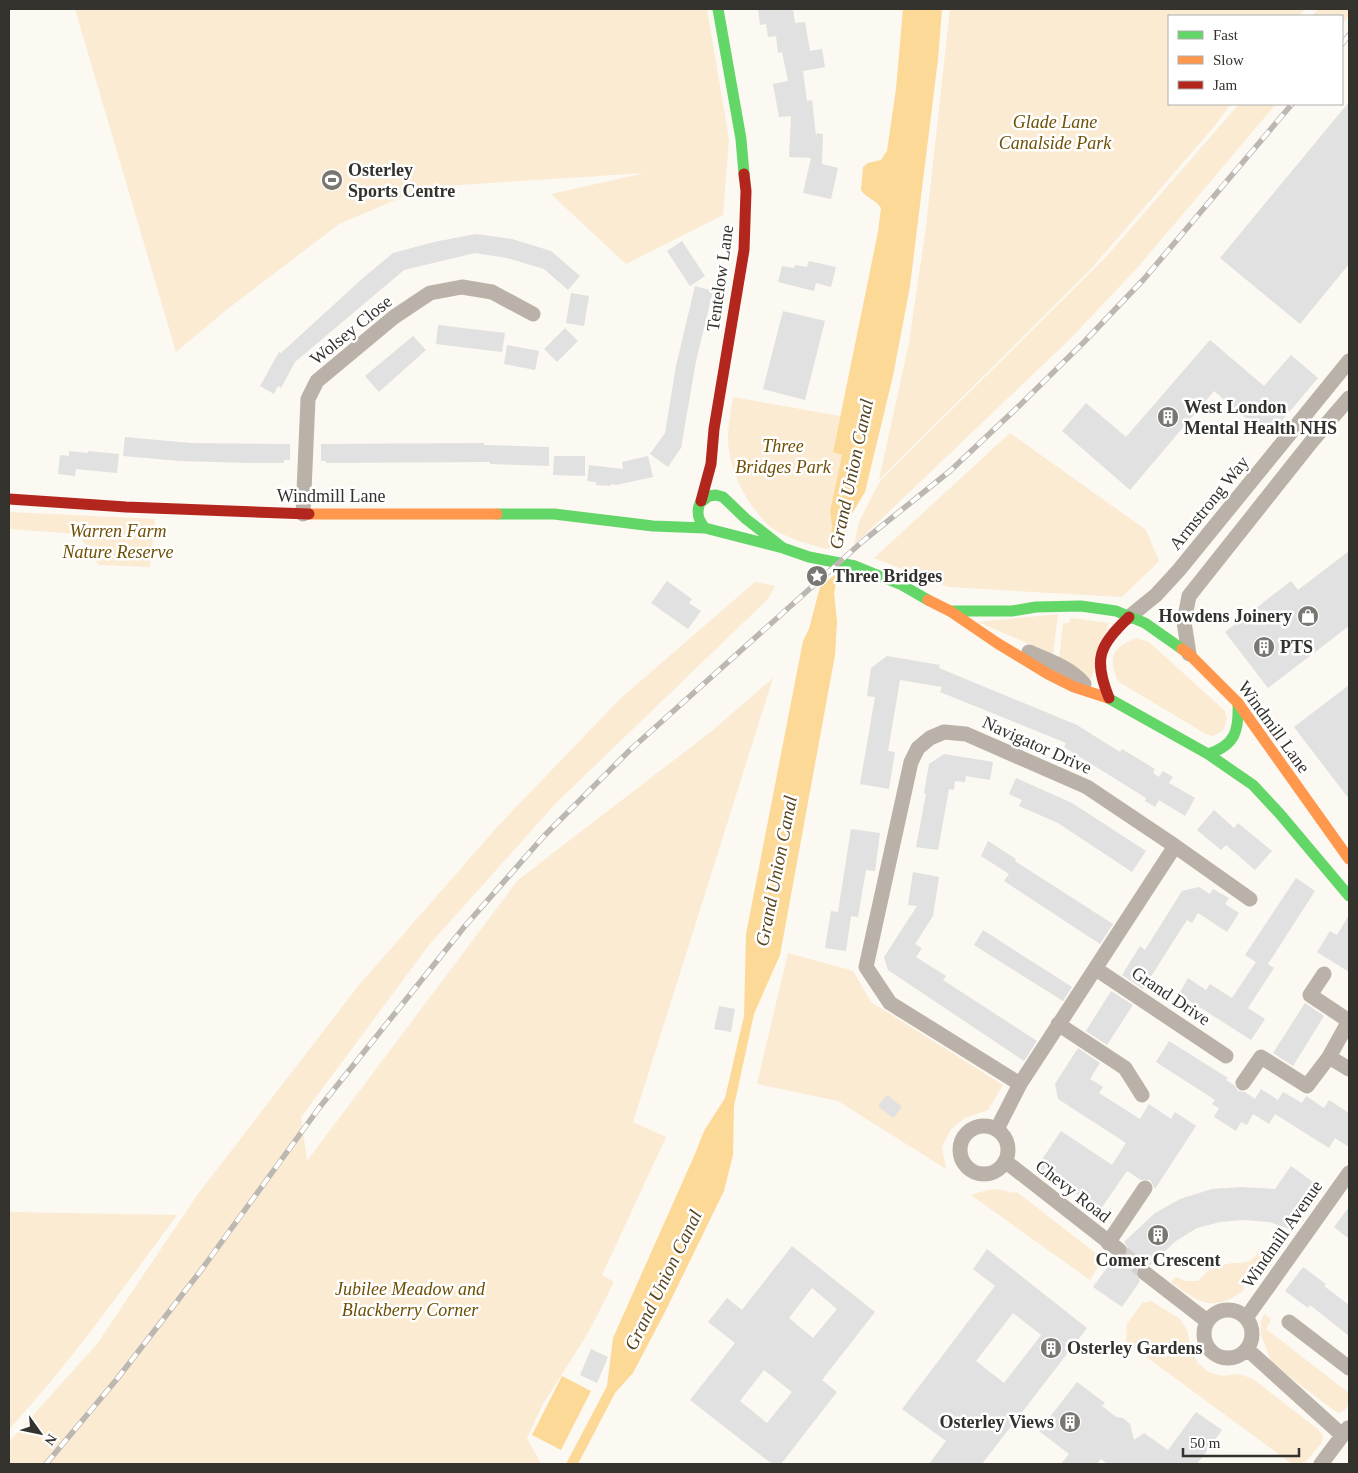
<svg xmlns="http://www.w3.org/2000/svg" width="1358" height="1473" font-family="'Times New Roman',serif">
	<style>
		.green { fill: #faebd2 }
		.water { fill: #fdd998 }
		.pier { fill: #fcf8f2 }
		.building { fill: #e0e1e0; fill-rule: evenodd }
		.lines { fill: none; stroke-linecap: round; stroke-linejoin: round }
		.street-tunnel { stroke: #d4d0cb; stroke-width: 15; stroke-dasharray: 15 8; stroke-linecap: butt }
		.street { stroke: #bab2a8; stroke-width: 15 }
		.fast { stroke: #63d668; stroke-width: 11 }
		.slow { stroke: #ff974d; stroke-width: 11 }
		.jam { stroke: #b3261e; stroke-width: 11 }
		.rail-casing { stroke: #bcb7b0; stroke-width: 5.5 }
		.rail { stroke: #fff; stroke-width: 4; stroke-dasharray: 11; stroke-linecap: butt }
		.labels { text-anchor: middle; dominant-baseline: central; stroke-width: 5; stroke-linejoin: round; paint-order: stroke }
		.park-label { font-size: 18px; font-style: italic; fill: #6e4f04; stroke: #fff }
		.poi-label { font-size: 18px; font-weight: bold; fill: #34322d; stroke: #fff; text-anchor: start }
		.street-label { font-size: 18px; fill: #34322d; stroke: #fff }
		.water-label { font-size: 19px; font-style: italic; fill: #58451e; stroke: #fff }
	</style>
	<rect width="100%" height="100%" fill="#fcf8f2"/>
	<path class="green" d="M75,9H707L729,139L723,215L626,264L551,194L645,173L426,187L339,224L225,311L176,352Z
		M950,9H1305L1299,16H1169V104H1231L1213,128L1090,270L879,480L909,343L926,227Z
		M1318,9H1349V15L1342,24V16H1312Z
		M1239,104H1276L1138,267L1071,338L854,545L859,522L880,481L1106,257Z
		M733,397L840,416L833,452L842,455L830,511L832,527L827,549C810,545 780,536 767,524C745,501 727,467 728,435C729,422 731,409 733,397Z
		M1010,433L1146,530L1159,561L1122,597L948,587L874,558Z
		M9,512L155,519L150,567L99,565L78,534L9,529Z
		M755,582L775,586L768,599L556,803L429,945L301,1117L307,1161L518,880L712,731L773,678L633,1122L666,1137L602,1275L614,1282L588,1333L543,1404L527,1438L541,1464H9V1442L97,1344L198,1194L359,985L498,826L621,698Z
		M1058,614L1053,654L978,622Z
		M1071,618L1109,623L1091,679L1059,660L1063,623H1069Z
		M1137,638L1149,642L1224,710L1227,719L1223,731L1212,736L1206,734L1119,682C1107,658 1111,648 1137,638Z
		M788,953L853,971L871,1002L1003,1085L988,1110L965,1118L951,1129L942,1147L946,1169L838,1101L757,1084Z
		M998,1189L1013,1193L1017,1192L1103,1259L1090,1280L971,1195L984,1191Z
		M9,1212L177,1215C123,1288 71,1362 9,1429Z
		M1259,1249L1271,1250L1272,1257L1264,1259L1244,1285V1290C1213,1314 1198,1302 1171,1282L1176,1277L1186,1281H1198C1202,1277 1206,1272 1210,1270C1215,1267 1228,1263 1234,1263C1245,1263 1254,1263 1259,1249Z
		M1151,1301L1180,1319L1188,1332L1190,1350L1198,1363L1208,1372L1223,1376L1239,1374L1253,1379L1319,1430L1323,1437L1321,1443L1304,1464H1292L1126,1342L1127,1324L1142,1303Z
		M1264,1314L1271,1319L1266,1329L1349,1393C1349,1404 1350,1408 1339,1413L1332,1409L1272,1363L1261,1335V1321Z"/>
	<path class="water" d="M903,9H942L938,59L910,286L893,376L865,492L847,522L834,594L837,621L835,655L780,955L754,1014L734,1106L733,1155L724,1191L666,1310L633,1373L615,1393L578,1464H566L607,1386L613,1338L695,1154L704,1131L725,1098L744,1016L746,934L803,641L809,629L820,587L832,527L830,511L842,455L833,452L878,232L881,208C874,198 867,199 861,190L863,167L868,163L881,160L887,151L896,89Z
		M562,1376L591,1391L561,1450L532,1435Z"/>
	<path class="pier" d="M848,530L840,572H838L820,587L827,549Z"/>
	<path class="building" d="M758,9H793L795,23L805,22L810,51L822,49L825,67L803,71L807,101L812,100L816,136L817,133L823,134L822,164L838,168L831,199L803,193L811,158L789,157L791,116L779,117L773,84L788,81L782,52L778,53L776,36L768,37L766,24L760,25Z
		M1349,102V264L1300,324L1220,258Z
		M476,234L512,239L551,251L580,276L568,290L544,269L507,258L475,253L404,270L295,362L281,388L278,386L274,394L260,386L279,352L281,353L363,278L393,253L434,242Z
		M682,241L705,276L690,286L667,251Z
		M809,261L836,267L831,287L816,283L814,291L778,282L782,266L794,268L795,265L807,267Z
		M695,286L713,291L696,361L681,448L668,467L650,454L665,433L676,366Z
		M571,293L589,296L584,326L566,323Z
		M783,311L825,321L805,400L763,389Z
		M438,325L505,333L502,352L436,344Z
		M565,328L578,341L557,362L544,349Z
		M413,336L426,350L379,392L365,376Z
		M1210,340L1264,386L1291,355L1318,378L1268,437L1214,391L1130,490L1062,431L1086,403L1126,437Z
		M507,345L539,351L535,370L504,364Z
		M125,437L190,443L290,444V460H284V463H248L180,461L123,456Z
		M484,443V445L549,447V466L490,464V462L326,463V461H321V444Z
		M69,451L88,453V451L119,454L117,473L76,469L75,476L58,474L60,455L69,456Z
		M554,456H585V476L553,475Z
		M648,456L653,477L616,485L611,484V486L596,485V482L587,481L589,465L623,469L622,462Z
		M1349,551V626L1268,688L1225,632L1291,581L1298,590Z
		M667,581L692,599L689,603L701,611L688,629L651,603Z
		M887,656L940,665L939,668L1077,725L1120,752L1122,749L1155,769L1153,773L1159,777L1163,771L1173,777L1169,783L1195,798L1185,816L1159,800L1155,807L1145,801L1146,798L1064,747L1066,743L940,692L942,687L900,680L888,751L895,752L889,789L860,784L875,697L867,696L871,668Z
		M1349,685V799L1294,727Z
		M944,754L993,762L990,780L966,776L965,782L955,781L954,790L949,789L938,850L916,847L926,794L924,793L929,764Z
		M1016,778L1072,803L1146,851L1132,872L1058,823L1019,806L1022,800L1009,794Z
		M1214,810L1234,828L1238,823L1272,851L1255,870L1226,845L1221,850L1197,830Z
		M851,829L880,833L875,871L866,870L858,917L851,916L846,951L825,948L831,911L838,912Z
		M988,841L1016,859L1015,861L1113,924L1100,944L1004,881L1009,874L981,856Z
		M913,872L939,877L933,916L915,944L922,948L916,957L946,976L943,980L1037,1041L1024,1061L888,970L884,957L917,906L908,905Z
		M1296,878L1315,891L1268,964L1274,968L1248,1008L1265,1019L1251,1040L1179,994L1188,978L1206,990L1210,984L1232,998L1256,962L1245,955Z
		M1199,887L1210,894L1213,889L1229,898L1225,904L1239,913L1227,932L1198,913L1192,923L1187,920L1143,989L1122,975L1140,946L1145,950L1182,891Z
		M1349,915V972L1317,952L1330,931L1337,935Z
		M983,930L1072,987L1063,1001L974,945Z
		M1111,991L1133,1005L1107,1045L1086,1031Z
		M1305,1003L1324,1016L1293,1066L1273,1053Z
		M719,1006L735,1009L731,1032L714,1029Z
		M1169,1041L1228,1078L1226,1080L1234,1085L1238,1091L1245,1092L1255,1099L1261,1089L1278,1100L1283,1092L1302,1103L1306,1096L1324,1108L1329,1100L1349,1113V1147L1335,1138L1329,1148L1275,1114L1269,1124L1253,1114L1247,1125L1241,1122L1236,1131L1214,1117L1219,1108L1212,1104L1215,1100L1156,1062Z
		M1078,1048L1100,1063L1090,1079L1103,1087L1099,1093L1140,1119L1149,1104L1171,1119L1175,1112L1196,1126L1155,1189L1150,1180H1141L1127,1171L1100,1210L1037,1167L1061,1131L1112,1165L1126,1143L1058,1099L1055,1084Z
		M887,1095L902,1107L893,1118L878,1106Z
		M1291,1166L1320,1187L1292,1230L1269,1222L1243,1220L1220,1222L1197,1228L1176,1241L1150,1265L1146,1264L1138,1267L1136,1272L1140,1281L1122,1307L1093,1287L1114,1258L1122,1259L1127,1255L1128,1247L1124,1242L1155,1213L1180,1199L1212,1189L1241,1187L1275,1189Z
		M1349,1207V1239L1334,1227Z
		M792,1246L875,1312L822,1380L837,1392L781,1464H772L690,1400L735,1343L708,1322L727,1298L742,1310ZM812,1288L837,1309L813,1338L789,1318ZM764,1370L792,1392L767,1423L740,1401Z
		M987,1249L1087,1328L982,1464H929L946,1441L902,1409L995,1286L973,1269ZM1013,1313L1041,1335L1004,1383L976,1361Z
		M1303,1267L1326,1284L1324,1286L1349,1305V1336L1310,1305L1308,1308L1285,1291Z
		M591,1349L608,1357L597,1383L580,1375Z
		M1077,1382L1105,1403L1102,1406L1116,1417L1123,1418L1130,1424L1134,1440L1144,1433L1168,1450L1196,1412L1222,1430L1197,1464H1108L1101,1459L1097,1464H1061L1069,1454L1039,1431Z"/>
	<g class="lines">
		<path class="street-tunnel" d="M1119,1250L1145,1273"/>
		<path class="street" d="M303,514L308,399L317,381L394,317L430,293L462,287L492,292L533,314
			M1129,617L1156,595L1179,570L1349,361
			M1029,652C1048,660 1071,668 1084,684
			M1189,654L1184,622L1189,596L1312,441L1349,398
			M1175,846L1250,899
			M1096,969L1226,1056
			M1324,974L1310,995L1349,1021L1329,1057
			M1058,1024L1125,1068L1142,1095
			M1243,1083L1261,1057L1307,1086L1329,1057L1349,1069
			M960 1150a24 24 0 1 1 48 0a24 24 0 1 1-48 0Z
			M997,1129L1020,1084L1175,846L1087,787L966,734L944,732L930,738L918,748L911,762L866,967L890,1003L1020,1084
			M1005,1161L1119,1250
			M1108,1243L1145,1188
			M1145,1273L1207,1321
			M1204 1334a24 24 0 1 1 48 0a24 24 0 1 1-48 0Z
			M1246,1318L1349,1173
			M1289,1322L1349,1368
			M1247,1349L1342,1435
			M1321,1464L1348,1428"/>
		<path class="fast" d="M718,9L741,139L744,174
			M497,514H554L653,526L705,528
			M783,548L746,519L723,497L716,495L709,496L700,503C696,513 698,520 705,528L783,548L809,557L855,566L902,585L928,600
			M950,611H1012L1036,607L1081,606L1116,611L1145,623L1182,649
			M1108,698L1208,754L1253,785L1280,814L1349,896
			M1208,754C1236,745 1239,730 1238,703"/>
		<path class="slow" d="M309,514H497
			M928,600L950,611L997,643L1048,674L1074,687L1108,698
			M1182,649L1189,654L1238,703L1349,859"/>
		<path class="jam" d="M9,499L126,507L309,514
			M701,501L711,464L714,429L744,250L746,191L744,174
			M1109,698C1093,658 1099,646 1129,617"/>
		<g class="rail-casing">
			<path id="rail" d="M1342,44L1349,35
				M46,1464L117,1379L202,1269L319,1108L465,926L544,836L630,750L863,541L950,471L1020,405L1085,341L1144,279L1292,104"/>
		</g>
		<use href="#rail" class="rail"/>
	</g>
	<defs>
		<g id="stadium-disc" transform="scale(1.125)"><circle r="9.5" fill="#7a7772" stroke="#fff"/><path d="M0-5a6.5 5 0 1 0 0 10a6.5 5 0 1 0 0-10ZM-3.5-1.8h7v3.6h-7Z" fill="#fff"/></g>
		<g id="building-disc" transform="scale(1.125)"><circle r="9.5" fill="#7a7772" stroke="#fff"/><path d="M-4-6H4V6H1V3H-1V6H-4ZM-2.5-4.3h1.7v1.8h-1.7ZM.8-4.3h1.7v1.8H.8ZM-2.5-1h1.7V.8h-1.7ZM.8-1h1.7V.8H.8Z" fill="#fff"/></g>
		<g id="sight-disc" transform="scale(1.125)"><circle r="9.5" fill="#7a7772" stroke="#fff"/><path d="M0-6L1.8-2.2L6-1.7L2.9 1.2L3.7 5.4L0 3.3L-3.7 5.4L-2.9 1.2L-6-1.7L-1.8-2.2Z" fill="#fff"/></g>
		<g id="shop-disc" transform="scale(1.125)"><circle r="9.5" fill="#7a7772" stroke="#fff"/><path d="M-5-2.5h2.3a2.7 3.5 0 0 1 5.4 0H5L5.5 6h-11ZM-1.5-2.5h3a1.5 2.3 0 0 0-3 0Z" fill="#fff"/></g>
	</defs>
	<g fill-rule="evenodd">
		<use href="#stadium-disc" x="332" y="180"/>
		<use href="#building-disc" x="1168" y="417"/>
		<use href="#sight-disc" x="817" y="576"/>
		<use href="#shop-disc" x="1308" y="616"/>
		<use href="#building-disc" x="1264" y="647"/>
		<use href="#building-disc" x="1158" y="1235"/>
		<use href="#building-disc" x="1051" y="1348"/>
		<use href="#building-disc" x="1070" y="1422"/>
	</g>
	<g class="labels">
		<g class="park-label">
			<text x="1055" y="122">Glade Lane<tspan x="1055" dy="21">Canalside Park</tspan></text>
			<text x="783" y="446">Three<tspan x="783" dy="21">Bridges Park</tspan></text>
			<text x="118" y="531">Warren Farm<tspan x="118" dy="21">Nature Reserve</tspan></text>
			<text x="410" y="1289">Jubilee Meadow and<tspan x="410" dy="21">Blackberry Corner</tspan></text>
		</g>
		<g class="poi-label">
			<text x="348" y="170">Osterley<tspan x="348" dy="21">Sports Centre</tspan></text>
			<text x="1184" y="407">West London<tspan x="1184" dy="21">Mental Health NHS</tspan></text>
			<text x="833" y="576">Three Bridges</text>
			<text x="1292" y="616" text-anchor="end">Howdens Joinery</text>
			<text x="1280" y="647">PTS</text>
			<text x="1158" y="1260" text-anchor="middle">Comer Crescent</text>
			<text x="1067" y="1348">Osterley Gardens</text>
			<text x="1054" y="1422" text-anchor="end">Osterley Views</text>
		</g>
		<g class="street-label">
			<text transform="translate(720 278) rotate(-82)">Tentelow Lane</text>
			<text transform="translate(351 330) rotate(-39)">Wolsey Close</text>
			<text x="331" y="496">Windmill Lane</text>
			<text transform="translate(1209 503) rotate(-51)">Armstrong Way</text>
			<text transform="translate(1274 727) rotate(54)">Windmill Lane</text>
			<text transform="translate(1037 745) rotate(24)">Navigator Drive</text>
			<text transform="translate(1171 996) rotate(34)">Grand Drive</text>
			<text transform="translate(1073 1191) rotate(38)">Chevy Road</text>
			<text transform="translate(1282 1234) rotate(-55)">Windmill Avenue</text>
		</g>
		<g class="water-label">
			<text transform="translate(851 474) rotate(-78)">Grand Union Canal</text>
			<text transform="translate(776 871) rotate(-79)">Grand Union Canal</text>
			<text transform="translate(663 1280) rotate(-64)">Grand Union Canal</text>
		</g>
	</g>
	<rect width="1358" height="1473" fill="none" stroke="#34322d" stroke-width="20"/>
	<rect x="1168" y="15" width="175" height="90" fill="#ffffff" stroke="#aeadab"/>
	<rect x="1178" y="31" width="25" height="8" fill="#63d668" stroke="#aeadab"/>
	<text x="1213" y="40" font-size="15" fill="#34322d">Fast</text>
	<rect x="1178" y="56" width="25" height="8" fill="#ff974d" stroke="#aeadab"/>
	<text x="1213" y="65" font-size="15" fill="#34322d">Slow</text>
	<rect x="1178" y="81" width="25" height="8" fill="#b3261e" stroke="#aeadab"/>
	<text x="1213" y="90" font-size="15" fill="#34322d">Jam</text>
	<g transform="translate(40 1433) rotate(123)" stroke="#ffffff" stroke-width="4" paint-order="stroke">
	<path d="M0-4L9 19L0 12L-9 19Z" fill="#34322d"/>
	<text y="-8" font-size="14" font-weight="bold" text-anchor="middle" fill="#34322d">N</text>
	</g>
	<path d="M1183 1448v8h116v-8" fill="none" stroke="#34322d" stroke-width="2.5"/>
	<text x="1190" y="1448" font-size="15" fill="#34322d" stroke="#ffffff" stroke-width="4" paint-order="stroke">50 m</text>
</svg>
